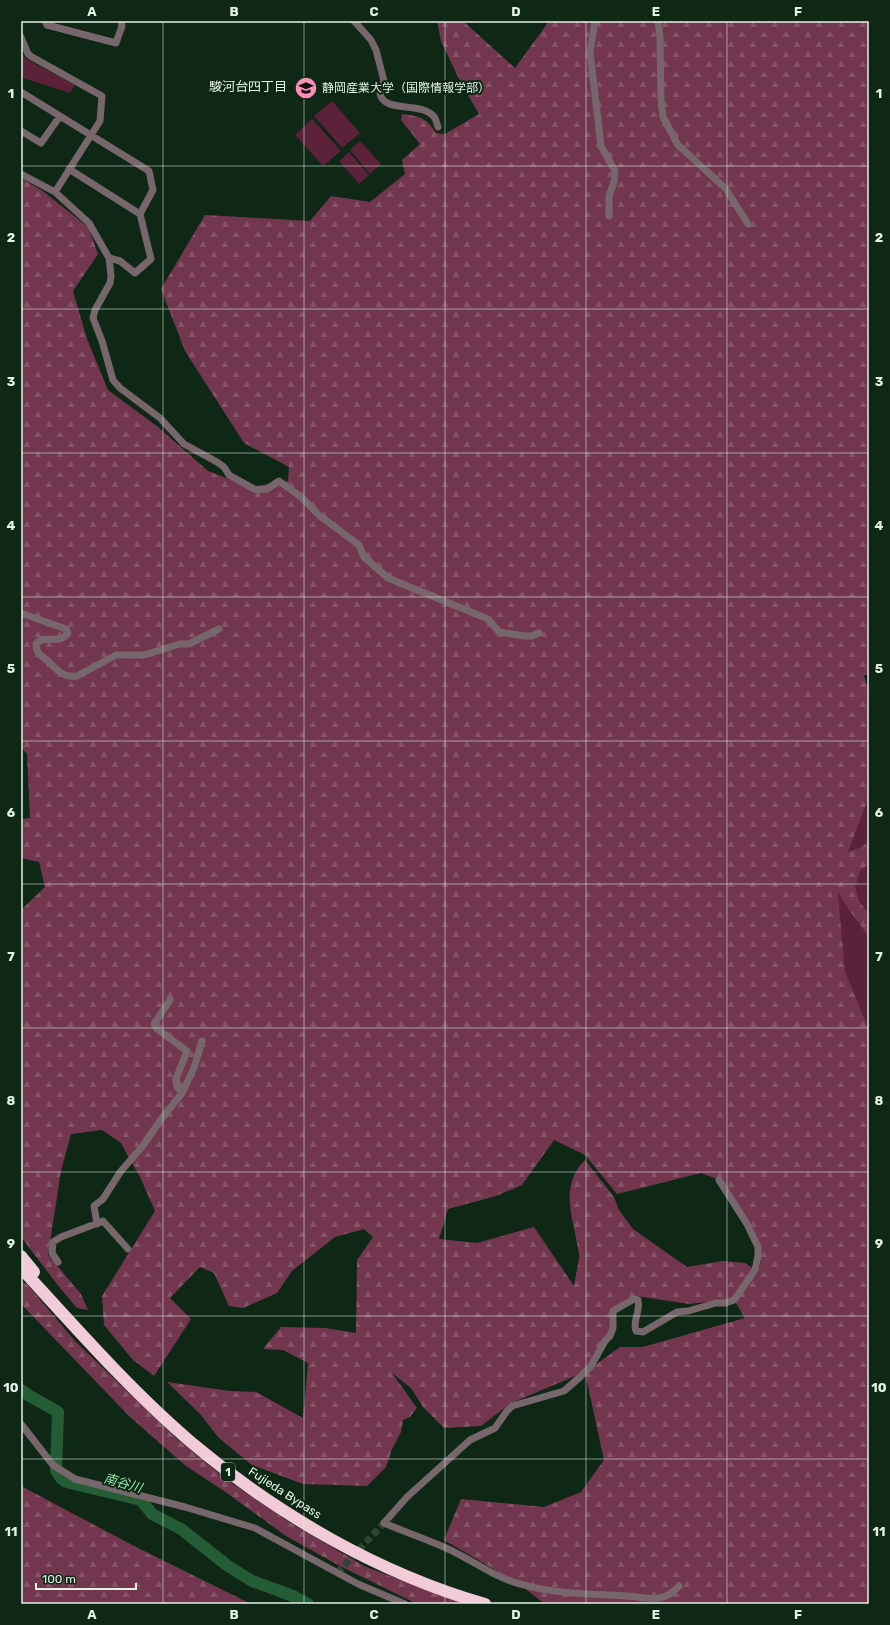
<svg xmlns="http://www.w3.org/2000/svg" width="890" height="1625" font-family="Rubik,'Noto Sans JP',sans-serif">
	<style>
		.grass { fill: #5b223a }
		.forest { fill: url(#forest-firs); fill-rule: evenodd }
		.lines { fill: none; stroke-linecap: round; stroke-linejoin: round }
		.river { stroke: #245c35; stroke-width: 12 }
		.minor-tunnel { stroke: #2f4534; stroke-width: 7; stroke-dasharray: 7 3.5; stroke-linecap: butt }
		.minor { stroke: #77676c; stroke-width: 7 }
		.motorway { stroke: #f1cbd8; stroke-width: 12 }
		.grid { fill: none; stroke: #e3f2e6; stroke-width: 1; stroke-opacity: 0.55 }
		.labels { text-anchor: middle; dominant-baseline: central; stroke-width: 4; stroke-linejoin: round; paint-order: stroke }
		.shield { fill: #0f2715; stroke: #a3b5a7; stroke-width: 1 }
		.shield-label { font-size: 11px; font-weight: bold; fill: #e3f2e6 }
		.poi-label { font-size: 12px; fill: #e3f2e6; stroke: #0f2715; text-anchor: start }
		.street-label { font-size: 12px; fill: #e3f2e6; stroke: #0f2715 }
		.neighbourhood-label { font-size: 13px; fill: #e3f2e6; stroke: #0f2715 }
		.water-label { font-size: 13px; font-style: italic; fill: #96e8aa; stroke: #0f2715 }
		.neatline { fill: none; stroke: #e3f2e6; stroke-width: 1.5 }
		.grid-label { font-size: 13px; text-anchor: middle; font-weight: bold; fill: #e3f2e6 }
	</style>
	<defs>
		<pattern id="forest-firs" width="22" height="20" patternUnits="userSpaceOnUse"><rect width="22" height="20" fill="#72374f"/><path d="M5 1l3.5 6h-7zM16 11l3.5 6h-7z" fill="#865468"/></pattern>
	</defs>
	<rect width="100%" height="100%" fill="#0f2715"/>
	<path class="grass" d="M21,53L28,60L75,85L70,93L23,78L21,76Z
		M332,101L360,133L342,148L314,116Z
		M312,119L341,151L323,166L295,135Z
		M360,141L381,164L370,174L350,150Z
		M349,152L369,175L359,184L339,161Z
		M869,762V1146L809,870Z"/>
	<path class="forest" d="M437,21H463L515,68L549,21H869V675H864L869,693V797L848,852L862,847L869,840V864L860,871L855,887L859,901L869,914V937L847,907L839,893L838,895L845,972L869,1030V1604H545L519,1584L444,1540L461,1499L544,1507L581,1492L604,1460L585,1372L511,1403L481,1426L444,1428L423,1407L411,1388L392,1373L417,1408L410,1417L403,1420L401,1432L392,1449L386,1467L367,1486L303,1484L252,1465L219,1438L200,1414L167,1382L230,1391L256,1392L303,1418L308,1363L283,1350L263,1349L281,1327L325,1328L356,1333L357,1260L373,1237L364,1229L335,1237L292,1271L277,1293L243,1308L229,1306L214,1273L200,1267L170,1298L191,1319L154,1376L133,1360L104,1325L102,1296L155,1211L141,1179L121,1143L102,1130L71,1134L61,1171L48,1255L81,1294L88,1310L77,1308L60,1288L21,1237V910L45,887L39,862L21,858V819L30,818L27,754L21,747V178L44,192L88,227L98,254L73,291L87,339L108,390L158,427L208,471L250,487L288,481L289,467L244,443L185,351L161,289L205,215L310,221L331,196L370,202L405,174L402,160L420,144L401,120L402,114C421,116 426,118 436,133L445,134L479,114L460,81L441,41ZM554,1140L585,1155L617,1194L701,1173L720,1180L758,1247L761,1261L758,1272L738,1296L755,1270L745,1263L723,1261L687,1267L633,1229L619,1210L614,1197L585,1160C557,1188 575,1221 579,1255C579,1264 575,1276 574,1286L534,1227L477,1243L439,1239L448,1209L496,1196L522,1185ZM636,1296L689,1304L735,1299L734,1300L745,1318L643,1347H620L587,1371L613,1332L610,1311Z
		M21,1281L27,1284L75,1341L176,1438L227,1480L289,1522L366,1567L466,1604H419L413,1602L338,1565L286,1536L224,1491L186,1466L130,1417L21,1304Z
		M21,1486L134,1546L251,1604H21Z"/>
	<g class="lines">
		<path class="river" d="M21,1390L28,1395L58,1412L56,1470L61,1478L66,1482L141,1500L152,1514L181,1529L228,1566L252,1581L293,1596L308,1604"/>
		<path class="minor-tunnel" d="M337,1573L384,1523"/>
		<path class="minor" d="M45,21L47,25L116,43L122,26L121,21
			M354,21L371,40L376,50L384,81L380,94C385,114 422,100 435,118C436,121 437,124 438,127
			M595,21L590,52L599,129L601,146L615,171L614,182L609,196V216
			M658,21L660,37L661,101L663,117L678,145L726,189L748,224
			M21,37L28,54L32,57L102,96L100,121L55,192
			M21,92L149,171L153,190L140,214L151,259L135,273L120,261L109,258
			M21,131L41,143L60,116
			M69,169L140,214
			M21,174L55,192L89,223L109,258L111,276L110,283L95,310L93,318L102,341L113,380L120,388L160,418L184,444L217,462L224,467L229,475L256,490L267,489L279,481L301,497L320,516L359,545L364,557L388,578L488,619L499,632L525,636H532L539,633
			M21,613L66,629L68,633C59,646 45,633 36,644C36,654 42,656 48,661C57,670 63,678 77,676L116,655H144L180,644H189L219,629
			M170,1000L154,1024L157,1029L187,1051L176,1079L177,1087L182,1093
			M97,1224L94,1206L103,1199L121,1171L142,1147L162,1118L182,1093L194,1068L202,1041
			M58,1262L52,1253L53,1242L61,1237L103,1221L128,1249
			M21,1424L53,1465L75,1479L185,1507L255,1528L358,1584L405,1604
			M679,1586C662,1605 648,1597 626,1596C591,1594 554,1594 520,1584C493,1577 471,1559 446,1548C426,1539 405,1532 384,1523L407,1497L470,1440L495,1428L507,1411L512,1406L564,1391L580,1377L591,1366L605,1341L610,1336L613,1328V1311L634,1299L638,1300C641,1311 632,1321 636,1331L643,1332L677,1312L688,1311L716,1303H726L734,1300L755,1270L758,1256V1247L747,1224L719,1180"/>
		<path class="motorway" d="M21,1256L34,1272
			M21,1268C75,1327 131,1391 192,1443C278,1515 378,1573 485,1604"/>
	</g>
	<path class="grid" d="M163,21V1604M304,21V1604M445,21V1604M586,21V1604M727,21V1604M21,166H869M21,309H869M21,453H869M21,597H869M21,741H869M21,884H869M21,1028H869M21,1172H869M21,1316H869M21,1459H869"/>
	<defs>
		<g id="university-disc" transform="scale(1.15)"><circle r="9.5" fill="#ff8eba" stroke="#0f2715"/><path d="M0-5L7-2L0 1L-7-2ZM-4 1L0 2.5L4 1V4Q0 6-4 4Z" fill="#111"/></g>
	</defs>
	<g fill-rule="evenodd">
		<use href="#university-disc" x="306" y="88"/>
	</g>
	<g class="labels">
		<rect class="shield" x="221" y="1463" width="14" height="18" rx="3"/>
		<g class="shield-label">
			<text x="228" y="1472">1</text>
		</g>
		<g class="poi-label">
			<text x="322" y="88">静岡産業大学（国際情報学部）</text>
		</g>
		<g class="street-label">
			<text transform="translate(285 1493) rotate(33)">Fujieda Bypass</text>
		</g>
		<g class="neighbourhood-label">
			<text x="248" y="86">駿河台四丁目</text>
		</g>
		<g class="water-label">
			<text transform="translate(123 1483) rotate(16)">南谷川</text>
		</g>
	</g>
	<rect width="890" height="1625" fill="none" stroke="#0f2715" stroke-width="44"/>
	<path d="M36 1583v6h100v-6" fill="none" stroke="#e3f2e6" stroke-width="2"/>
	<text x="42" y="1583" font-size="12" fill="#e3f2e6" stroke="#0f2715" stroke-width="3" paint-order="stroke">100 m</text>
	<rect x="22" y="22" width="846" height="1581" class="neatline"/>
	<g class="grid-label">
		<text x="92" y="16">A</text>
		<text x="234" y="16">B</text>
		<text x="374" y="16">C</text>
		<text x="516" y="16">D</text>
		<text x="656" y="16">E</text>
		<text x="798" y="16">F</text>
		<text x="11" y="98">1</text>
		<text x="879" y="98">1</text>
		<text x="11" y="242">2</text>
		<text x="879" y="242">2</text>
		<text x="11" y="386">3</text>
		<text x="879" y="386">3</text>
		<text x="11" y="530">4</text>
		<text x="879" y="530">4</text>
		<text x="11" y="673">5</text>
		<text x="879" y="673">5</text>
		<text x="11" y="817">6</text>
		<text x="879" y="817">6</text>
		<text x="11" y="961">7</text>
		<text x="879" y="961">7</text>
		<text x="11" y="1105">8</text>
		<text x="879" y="1105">8</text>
		<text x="11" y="1248">9</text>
		<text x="879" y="1248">9</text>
		<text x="11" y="1392">10</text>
		<text x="879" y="1392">10</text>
		<text x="11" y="1536">11</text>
		<text x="879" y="1536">11</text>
		<text x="92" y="1619">A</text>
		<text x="234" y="1619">B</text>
		<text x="374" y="1619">C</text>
		<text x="516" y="1619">D</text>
		<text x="656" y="1619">E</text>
		<text x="798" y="1619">F</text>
	</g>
</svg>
